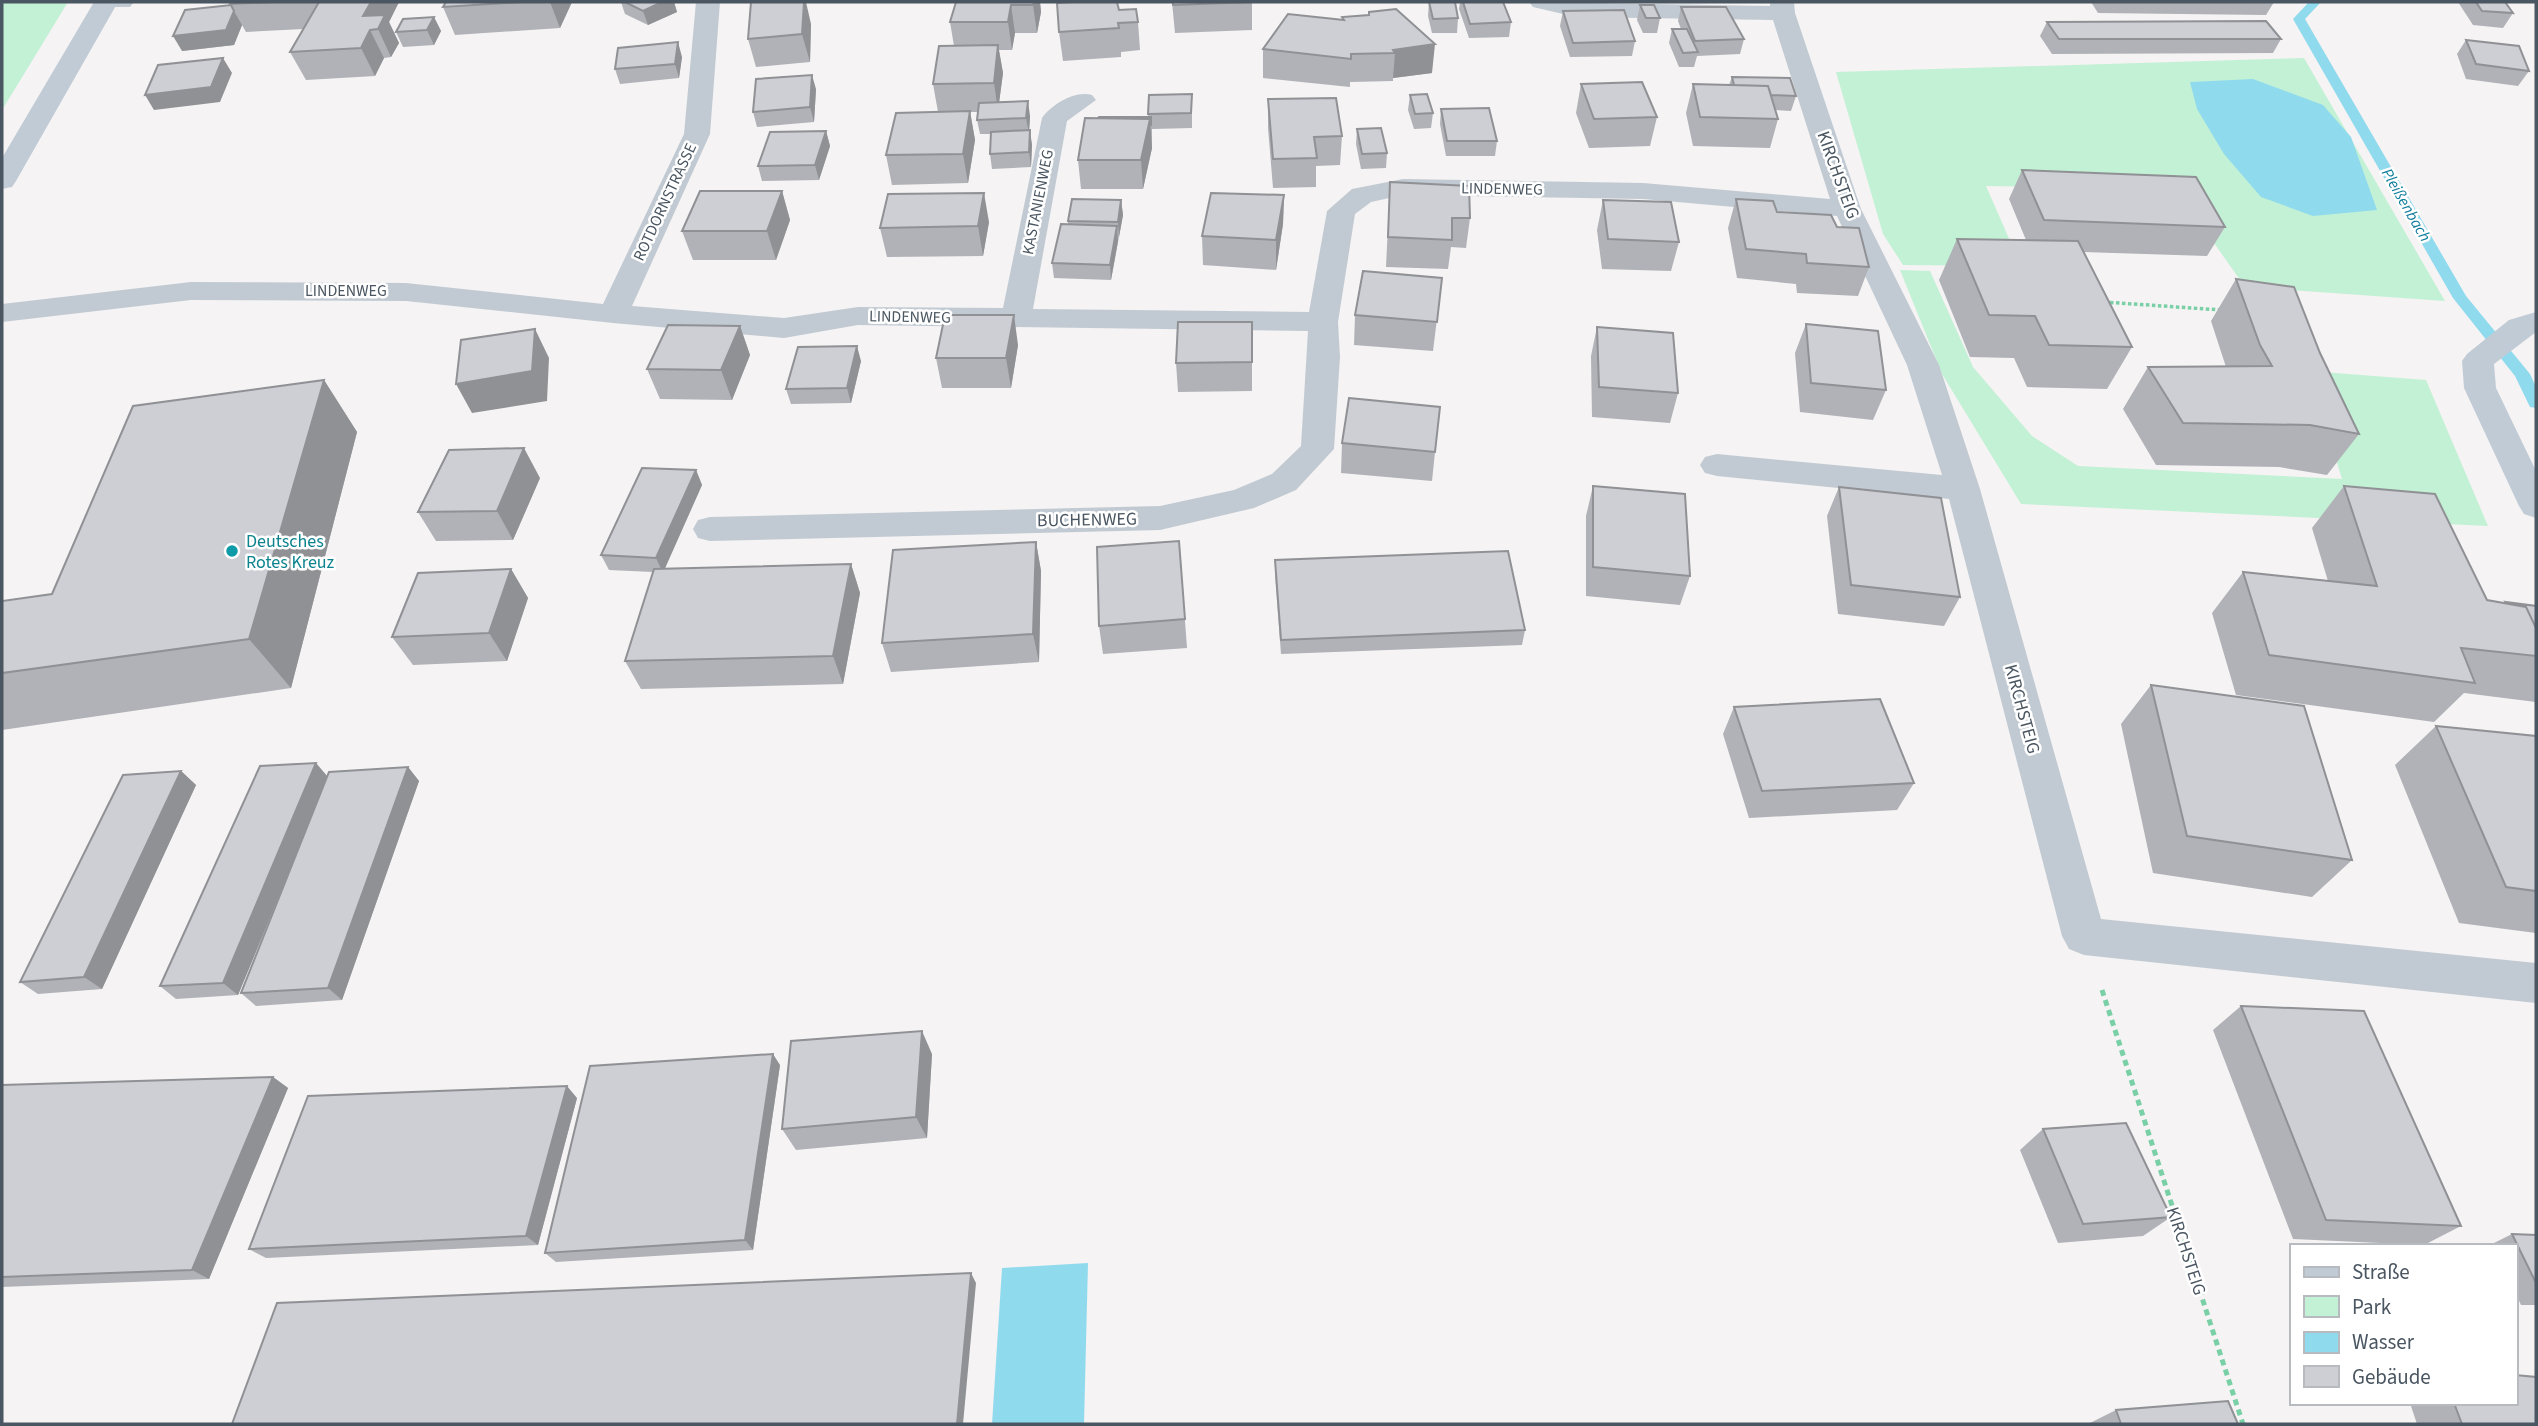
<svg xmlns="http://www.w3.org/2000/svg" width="2538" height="1426" font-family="'Source Sans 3',sans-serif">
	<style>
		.green { fill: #c3f1d5 }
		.water { fill: #90daee }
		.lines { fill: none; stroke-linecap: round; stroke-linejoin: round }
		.stream { fill: #90daee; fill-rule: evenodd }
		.path-far1 { stroke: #7ad0a6; stroke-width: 3.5; stroke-dasharray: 3.5 2.5; stroke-linecap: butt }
		.path { stroke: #7ad0a6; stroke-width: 5; stroke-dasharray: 6 4.5; stroke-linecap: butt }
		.street { fill: #c1cad2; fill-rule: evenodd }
		.secondary { fill: #c1cbd6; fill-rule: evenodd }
		.wall { fill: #b0b2b7 }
		.shaded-wall { fill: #909195 }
		.building { fill: #cdcfd5; stroke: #909195; stroke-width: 2 }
		.culture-dot { fill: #0f9aa8; stroke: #fff; stroke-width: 2.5 }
		.labels { text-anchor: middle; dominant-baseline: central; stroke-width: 5; stroke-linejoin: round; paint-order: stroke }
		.far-street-label { font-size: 16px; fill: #4a5661; stroke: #fff }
		.far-water-label { font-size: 16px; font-style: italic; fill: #0c7c9b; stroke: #fff }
		.street-label { font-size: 18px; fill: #4a5661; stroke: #fff }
		.culture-label { font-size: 18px; fill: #0d838f; stroke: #fff; text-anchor: start }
	</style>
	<rect width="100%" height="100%" fill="#f5f3f3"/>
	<path class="green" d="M2,2H68L2,110Z
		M2304,58L2445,301L2245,287L2176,189L1986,186L2021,266L1903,265L1883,234L1836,72Z
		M1900,270L1930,271L1973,367L2032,436L2078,466L2342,479L2309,371L2426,380L2488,526L2021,504L1942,374Z"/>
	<path class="water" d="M2253,79L2323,105L2351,137L2377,210L2313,216L2261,197L2224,154L2197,109L2190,82Z
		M1088,1263L1084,1424H992L1002,1268Z"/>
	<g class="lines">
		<path class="stream" d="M2309,2H2321L2305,19L2466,296L2530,374L2536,387V408L2530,407L2515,376L2453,298L2293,19Z"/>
		<path class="path-far1" d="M2104,302L2221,310"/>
		<path class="path" d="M2102,990L2243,1424"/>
		<path class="street" d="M94,2H134L130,7H98Z
			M696,2H720L710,134L632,306L784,318L858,307L1003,308L1042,118C1052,104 1075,90 1092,95L1096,100L1067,121L1033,309L1309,312L1327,211L1352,189L1403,179L1643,183L1830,199L1773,20L1576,17L1533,7L1529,2L1770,6V2H1794L1795,13L1861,209L1939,365L1980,489L2101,919L2536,963V1003L2084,955L2069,949L2062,936L1949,499L1717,476L1705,473L1700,465L1705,457L1717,454L1942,475L1907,365L1837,216L1643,199L1403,195L1371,202L1355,214L1338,322L1340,357L1334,449L1296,490L1254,508L1160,530L710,541L698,538L693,529L698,520L710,517L1160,506L1234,490L1272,474L1301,446L1308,331L858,325L784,338L613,323L406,301L191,300L2,322V304L191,282L406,283L603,304L684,134Z"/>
		<path class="secondary" d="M94,2H118L16,181L12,187L2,189V158Z
			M2536,312V332L2494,364L2496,388L2536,471V518L2524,514L2519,506L2464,388L2462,361L2467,354L2509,320Z"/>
	</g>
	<path class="wall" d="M232,2H399L389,22L399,43L391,57L384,58L375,76L306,80L290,52L303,29L246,32L242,25L234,45L182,51L231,5L230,4Z
		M446,2H572L560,28L455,35L443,7Z
		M621,2H674L677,12L648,25L625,14Z
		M956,2H1040L1041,12L1037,33H1015L1012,50H999L1003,73L999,102L1030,116L1029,131L1032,145L1031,167L992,169L990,154L991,134H980L977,120L978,112H970L975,140L968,183L892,185L886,155L938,112L933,84L954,46L950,22Z
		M1172,2H1252V30L1175,33Z
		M1429,2L1458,18L1457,33H1432L1428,16Z
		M1460,2H1503L1511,22L1509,37L1469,38L1459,9Z
		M2091,2H2274L2266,15L2098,13Z
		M2458,2H2505L2513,13L2503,28L2473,25Z
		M1640,5L1660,18L1657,33H1643L1637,20Z
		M1681,7L1744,39L1740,54L1697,56L1694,67H1679L1669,43L1672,29H1681L1678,21Z
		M1119,10L1138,22L1140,50L1121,52V57L1063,61L1059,32Z
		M1563,11L1635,41L1632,56L1570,57L1560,26Z
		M434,17L441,31L434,45L403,47L396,32Z
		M1342,17L1432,73L1393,78V81L1350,82V87L1263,78V49L1342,20Z
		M2047,22L2281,39L2273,53L2052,54L2040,36Z
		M811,24L810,62L756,67L748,39Z
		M2466,40L2529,71L2518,86L2466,79L2457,54Z
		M682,57L679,78L620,84L615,69Z
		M1732,77L1796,96L1791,111L1775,110L1778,119L1770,148L1693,146L1686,113L1693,84L1729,85Z
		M1581,84L1657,117L1650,146L1589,148L1576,113Z
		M816,89L814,122L757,127L753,112Z
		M1192,94V128L1152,129V148L1143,189H1081L1078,160L1098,118L1148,117L1149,95Z
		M1410,95L1433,113L1431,128L1414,129L1408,110Z
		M1268,99L1342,136L1340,165L1316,166V187L1273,188L1268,128Z
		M1441,109L1497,141L1495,156H1446L1440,124Z
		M1357,129L1387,153L1386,168L1361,169L1356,144Z
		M826,131L830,146L819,180L762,181L758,166Z
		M2022,170L2225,227L2207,256L2083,252L2132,347L2107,389L2027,387L2014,358L1970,357L1939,280L1957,239L2026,240L2009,199Z
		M1390,182L1470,218L1466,248L1451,247L1448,269L1386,267Z
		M782,191L790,220L776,260H693L682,231Z
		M1284,195L1283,224L1276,270L1203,265L1202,236Z
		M1736,199L1777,212L1837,227L1869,267L1858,296L1797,293L1796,284L1737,278L1728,228Z
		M1121,200L1123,215L1111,280L1054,278L1052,263L1068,225V221Z
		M1603,200L1679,242L1671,271L1602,269L1597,230Z
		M989,222L983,256L887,257L880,228Z
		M1442,278L1433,351L1354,345L1355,315Z
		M2236,279L2320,353L2359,434L2327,475L2279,467L2156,465L2123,409L2148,367H2226L2211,321Z
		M1252,322V391L1178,392L1176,363Z
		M1806,324L1886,390L1873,420L1800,412L1795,353Z
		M740,326L750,355L732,400L660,399L647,369Z
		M1597,327L1678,393L1670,423L1592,417L1591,356Z
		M1018,345L1011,388H942L936,358Z
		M861,361L851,403L791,404L786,389Z
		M324,380L357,432L291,688L2,730V601L52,594Z
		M1342,443L1435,452L1432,481L1341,473Z
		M696,470L702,485L664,569L851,564L860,593L843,684L641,689L625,661L653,572L609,570L601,555Z
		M540,478L513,540L436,541L418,512Z
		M1593,486L1690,576L1680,605L1586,596V516Z
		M2344,486L2487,600L2505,603L2506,602L2536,606V702L2464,693L2434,722L2236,695L2212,613L2243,572L2328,581L2312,528Z
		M1839,487L1960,597L1944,626L1838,614L1827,516Z
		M1179,541L1187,648L1103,654L1099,626Z
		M1036,542L1041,571L1039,662L891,672L882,643Z
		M1275,560L1525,630L1522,645L1281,654L1275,575Z
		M511,569L528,598L507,661L413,665L392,637Z
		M2151,685L2352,860L2312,897L2153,873L2121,724Z
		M1734,707L1914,783L1897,810L1749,818L1723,734Z
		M2436,726L2536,736V933L2459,923L2395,765Z
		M408,767L419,781L342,1000L256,1006L241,993L296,857L238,995L176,999L160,986L327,776Z
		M181,771L196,785L102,989L38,994L20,982Z
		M2241,1006L2461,1226L2424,1245L2293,1239L2213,1030Z
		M932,1054L927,1138L796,1150L782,1129Z
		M780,1065L753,1250L556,1262L545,1253Z
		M273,1077L288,1088L209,1279L2,1287V1085Z
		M577,1098L538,1245L266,1258L249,1249Z
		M2043,1129L2171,1217L2143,1236L2058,1243L2020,1150Z
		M2512,1234L2536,1235V1305H2521L2515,1292V1246H2493L2492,1244Z
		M2410,1403H2515L2536,1424H2417Z
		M2116,1410L2238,1424H2088Z"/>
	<path class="shaded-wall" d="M371,2H399L389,22L399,43L391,57L378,29L370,30L384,58L375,76L361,48L363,16Z
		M550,2H572L560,28Z
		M662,2H674L677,12L648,25L643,11Z
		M804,2H806L811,24L810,62L802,34Z
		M1034,2H1040L1041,12L1037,33L1033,5Z
		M1011,5L1015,33L1012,50L1008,22Z
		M234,11L242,25L234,45L182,51L173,36Z
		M434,17L441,31L434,45L427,30Z
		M678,42L682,57L679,78L675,64Z
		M1435,44L1432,73L1393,78L1395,53L1393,50Z
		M998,45L1003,73L998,111L994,83Z
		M223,58L232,73L220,102L154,110L145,95Z
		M812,75L816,89L814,122L810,107Z
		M1028,101L1030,116L1029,133L1026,118Z
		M970,111L975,140L968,183L963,154Z
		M1150,119L1152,148L1143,189L1141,160Z
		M1030,130L1032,145L1031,167L1029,152Z
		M826,131L830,146L819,180L815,165Z
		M782,191L790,220L776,260L767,231Z
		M984,193L989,222L983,256L978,226Z
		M1284,195L1283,224L1276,270V240Z
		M1121,200L1123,215L1119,237L1118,222Z
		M1117,226L1118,241L1111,280L1110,265Z
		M1014,315L1018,345L1011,388L1006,358Z
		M740,326L750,355L732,400L721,370Z
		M535,329L549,358L547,401L472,413L456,384Z
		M857,346L861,361L851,403L847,388Z
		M324,380L357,432L291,688L249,639Z
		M524,448L540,478L513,540L497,511Z
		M696,470L702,485L663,573L656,558Z
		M1036,542L1041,571L1039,662L1033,634Z
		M851,564L860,593L843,684L833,656Z
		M511,569L528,598L507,661L489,633Z
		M316,763L328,777L238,995L223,983Z
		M408,767L419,781L342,1000L328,988Z
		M181,771L196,785L102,989L84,977Z
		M922,1031L932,1054L927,1138L916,1117Z
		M773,1054L780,1065L753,1250L745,1240Z
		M273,1077L288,1088L209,1279L192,1270Z
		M567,1086L577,1098L538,1245L526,1236Z
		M971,1273L976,1283L963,1424H957Z"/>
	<path class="building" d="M232,2H276L230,4Z
		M319,2H371L363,16L385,15L378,29L370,30L361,48L290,52Z
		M446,2H524L443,7Z
		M625,2H662L643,11Z
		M751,2H804L802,34L748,39Z
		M956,2H1034L1033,5H1011L1008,22H950Z
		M1073,2H1117L1119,10L1136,9L1138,22L1118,23L1119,28L1059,32L1057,3Z
		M1173,2H1252L1173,5Z
		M1429,2H1455L1458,18L1433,19Z
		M1463,2H1503L1511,22L1470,24Z
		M2476,2H2505L2513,13L2482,11Z
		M231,5L234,11L226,30L173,36L185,10Z
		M1640,5H1654L1660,18H1646Z
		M1681,7H1726L1744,39L1695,41Z
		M1396,9L1435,44L1393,50L1395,53L1351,54V59L1263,49L1288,14L1344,20L1342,17L1369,15V12Z
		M1624,10L1635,41L1573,43L1563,11Z
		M434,17L427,30L396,32L403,19Z
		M2266,21L2281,39H2059L2047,22Z
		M1672,29H1687L1698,52L1683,53Z
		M2466,40L2519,46L2529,71L2476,64Z
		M678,42L675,64L615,69L618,48Z
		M998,45L994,83L933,84L939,46Z
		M223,58L211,87L145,95L158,65Z
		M812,75L810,107L753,112L756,79Z
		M1732,77L1790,78L1796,96L1771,95L1768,86L1734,85Z
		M1642,82L1657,117L1594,119L1581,84Z
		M1693,84L1768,86L1778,119L1700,117Z
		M1192,94L1191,113L1148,114L1149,95Z
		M1427,94L1433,113L1415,114L1410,95Z
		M1336,98L1342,136L1314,137L1317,158L1273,159L1268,99Z
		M1028,101L1026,118L977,120L979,103Z
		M1489,108L1497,141H1447L1441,109Z
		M970,111L963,154L886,155L896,113Z
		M1099,117H1151V126L1150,119L1098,118Z
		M1085,118L1150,119L1141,160H1078Z
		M1381,128L1387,153L1362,154L1357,129Z
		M1030,130L1029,152L990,154L991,132Z
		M826,131L815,165L758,166L770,132Z
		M2022,170L2196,177L2225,227L2044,220Z
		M1390,182L1469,186L1470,218H1452V240L1388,237Z
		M700,191H782L767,231H682Z
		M984,193L978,226L880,228L888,194Z
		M1211,193L1284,195L1276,240L1202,236Z
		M1072,199L1121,200L1118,222L1068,221Z
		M1736,199L1773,201L1777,212L1831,215L1837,227L1859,228L1869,267L1807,263L1806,254L1746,249Z
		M1603,200L1671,202L1679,242L1608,239Z
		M1061,224L1117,226L1110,265L1052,263Z
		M1957,239L2078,241L2132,347L2049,345L2035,316L1989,315Z
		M1363,271L1442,278L1437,322L1355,315Z
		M2236,279L2294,287L2320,353L2359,434L2310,425L2183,423L2148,367L2272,366L2260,345Z
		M945,315H1014L1006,358H936Z
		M1178,322H1252V362L1176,363Z
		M1806,324L1878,331L1886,390L1811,383Z
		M668,325L740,326L721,370L647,369Z
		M1597,327L1673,333L1678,393L1599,387Z
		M535,329L532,371L456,384L461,340Z
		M857,346L847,388L786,389L798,347Z
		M324,380L249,639L2,673V601L52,594L133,406Z
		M1349,398L1440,407L1435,452L1342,443Z
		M524,448L497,511L418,512L449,450Z
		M642,468L696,470L656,558L601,555Z
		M1593,486L1685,494L1690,576L1593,567Z
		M2344,486L2435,494L2487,600L2526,607L2536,628V656L2461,648L2475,683L2269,655L2243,572L2377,586Z
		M1839,487L1941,498L1960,597L1851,585Z
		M1179,541L1185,619L1099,626L1097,547Z
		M1036,542L1033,634L882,643L893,550Z
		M1508,551L1525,630L1281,640L1275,560Z
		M851,564L833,656L625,661L654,569Z
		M511,569L489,633L392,637L418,573Z
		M2506,602L2536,606V628L2526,607L2507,603Z
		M2151,685L2304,706L2352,860L2187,836Z
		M1880,699L1914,783L1762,791L1734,707Z
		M2436,726L2536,736V891L2506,887Z
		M316,763L223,983L160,986L260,766Z
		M408,767L328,988L241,993L329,772Z
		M181,771L84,977L20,982L123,775Z
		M2241,1006L2364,1011L2461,1226L2326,1220Z
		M922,1031L916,1117L782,1129L791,1041Z
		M773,1054L745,1240L545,1253L590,1066Z
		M273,1077L192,1270L2,1277V1085Z
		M567,1086L526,1236L249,1249L308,1096Z
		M2126,1123L2171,1217L2083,1224L2043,1129Z
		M2512,1234L2536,1235V1283Z
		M971,1273L957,1424H232L277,1303Z
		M2515,1375L2536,1377V1424H2462L2454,1403H2515Z
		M2228,1401L2238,1424H2121L2116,1410Z"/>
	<circle class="culture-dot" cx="232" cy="551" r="7"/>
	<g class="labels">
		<g class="far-street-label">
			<text transform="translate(1502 189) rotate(1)">LINDENWEG</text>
			<text transform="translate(665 202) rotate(-65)">ROTDORNSTRASSE</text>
			<text transform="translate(1038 202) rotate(-79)">KASTANIENWEG</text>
			<text x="346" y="291">LINDENWEG</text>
			<text transform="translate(910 317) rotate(1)">LINDENWEG</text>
		</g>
		<g class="far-water-label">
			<text transform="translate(2406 205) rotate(60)">Pleißenbach</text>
		</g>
		<g class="street-label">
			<text transform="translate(1838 175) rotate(70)">KIRCHSTEIG</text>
			<text transform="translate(1087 520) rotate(-1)">BUCHENWEG</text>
			<text transform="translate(2022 709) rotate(75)">KIRCHSTEIG</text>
			<text transform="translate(2186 1251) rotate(72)">KIRCHSTEIG</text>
		</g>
		<g class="culture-label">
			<text x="246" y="541">Deutsches<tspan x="246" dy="21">Rotes Kreuz</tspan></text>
		</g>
	</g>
	<rect width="2538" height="1426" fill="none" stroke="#4a5661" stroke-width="7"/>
	<rect x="2290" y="1244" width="228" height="161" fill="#ffffff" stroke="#b7bbc0" stroke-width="2"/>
	<rect x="2304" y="1267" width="35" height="10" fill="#c1cbd6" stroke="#b7bbc0" stroke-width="2"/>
	<text x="2352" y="1279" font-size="21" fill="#4a5661">Straße</text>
	<rect x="2304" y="1296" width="35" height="21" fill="#c3f1d5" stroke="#b7bbc0" stroke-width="2"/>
	<text x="2352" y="1314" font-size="21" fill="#4a5661">Park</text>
	<rect x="2304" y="1332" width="35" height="21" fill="#90daee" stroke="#b7bbc0" stroke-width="2"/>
	<text x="2352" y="1349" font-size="21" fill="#4a5661">Wasser</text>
	<rect x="2304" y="1366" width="35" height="21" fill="#cdcfd5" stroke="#b7bbc0" stroke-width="2"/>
	<text x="2352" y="1384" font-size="21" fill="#4a5661">Gebäude</text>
</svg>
